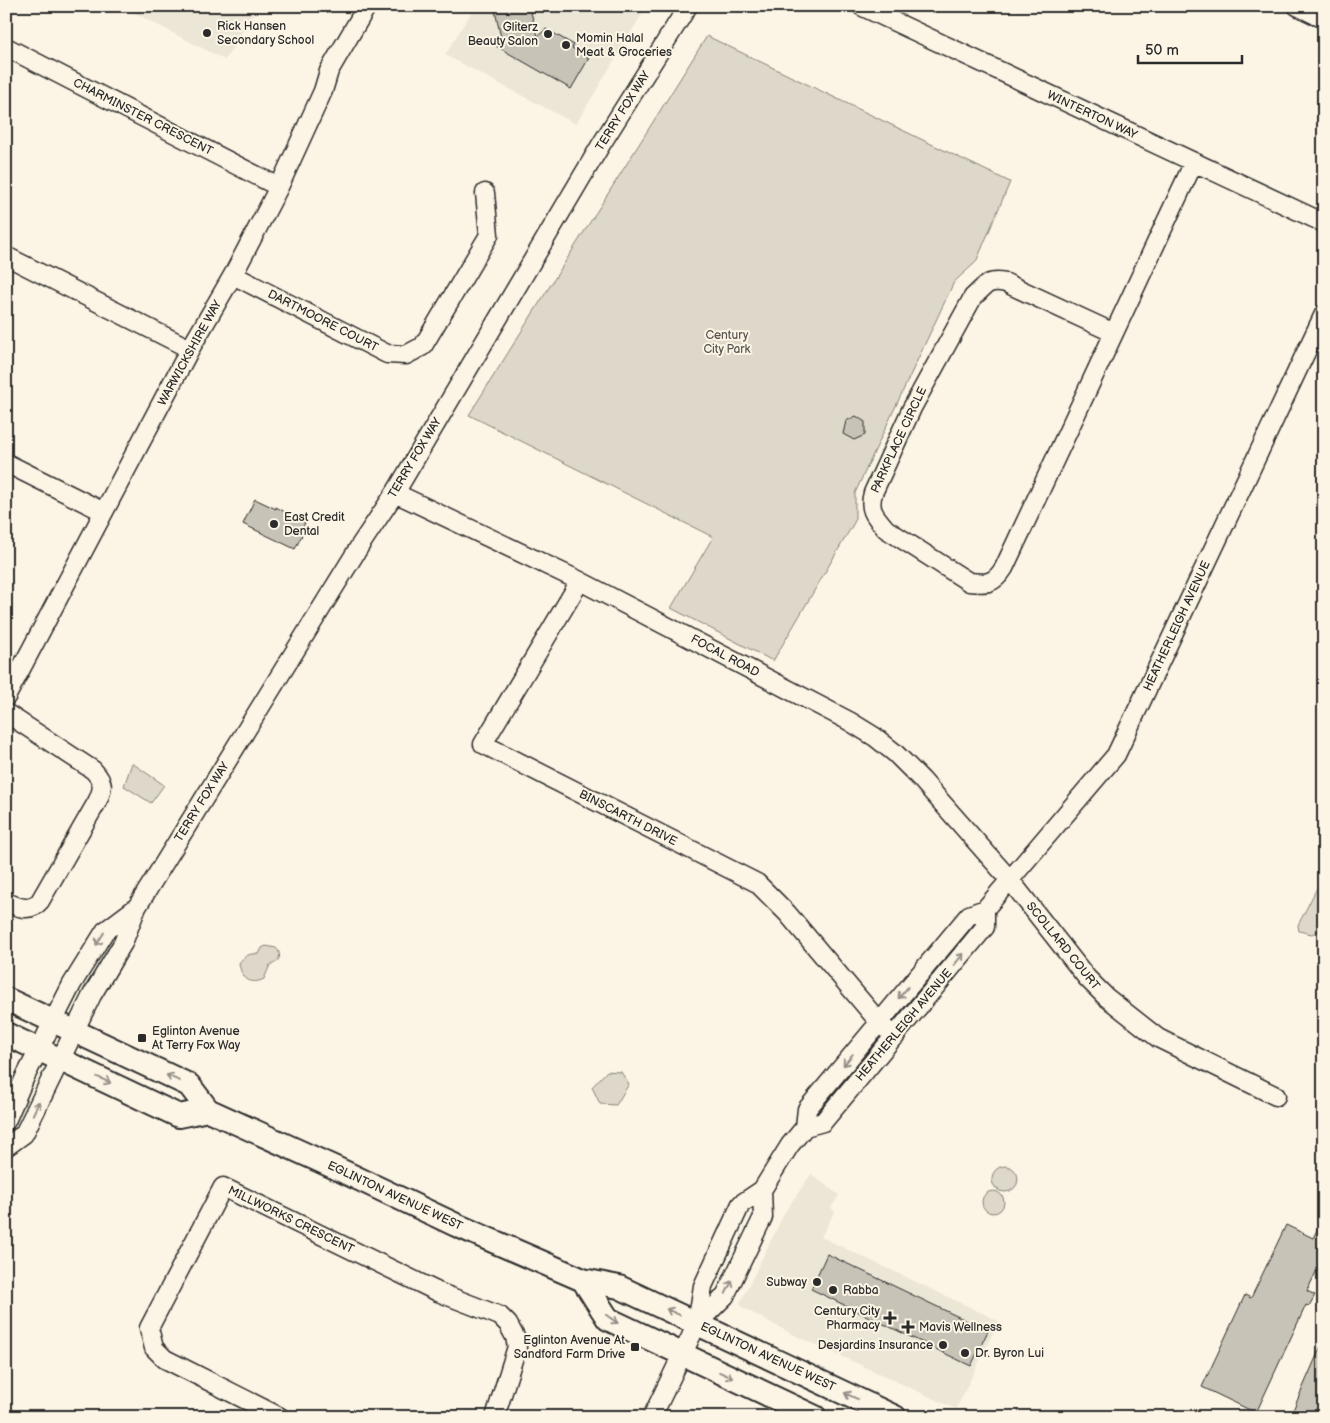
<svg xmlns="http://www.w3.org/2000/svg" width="1330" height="1423" font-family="'Balsamiq Sans',sans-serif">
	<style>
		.built { fill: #ece6d7 }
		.green { fill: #ded8ca; stroke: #84827a }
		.building { fill: #c8c3b7; stroke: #2b2b2b }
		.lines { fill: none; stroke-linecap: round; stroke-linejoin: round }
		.minor-casing { stroke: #2b2b2b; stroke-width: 21 }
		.major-casing { stroke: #2b2b2b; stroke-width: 26 }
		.minor { stroke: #fcf5e5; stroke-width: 18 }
		.major { stroke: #fcf5e5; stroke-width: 22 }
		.oneway { stroke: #949088 }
		.poi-dot { fill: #2b2b2b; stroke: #fcf5e5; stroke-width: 2 }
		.labels { text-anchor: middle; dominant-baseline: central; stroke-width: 4; stroke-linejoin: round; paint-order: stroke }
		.poi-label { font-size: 12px; fill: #2b2b2b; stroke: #fcf5e5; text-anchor: start }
		.street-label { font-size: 12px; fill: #2b2b2b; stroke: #fcf5e5 }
		.park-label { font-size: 12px; fill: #585653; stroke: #fcf5e5 }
	</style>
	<rect width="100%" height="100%" fill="#fcf5e5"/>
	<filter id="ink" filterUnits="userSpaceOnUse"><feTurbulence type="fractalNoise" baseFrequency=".02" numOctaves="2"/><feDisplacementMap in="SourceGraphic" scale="10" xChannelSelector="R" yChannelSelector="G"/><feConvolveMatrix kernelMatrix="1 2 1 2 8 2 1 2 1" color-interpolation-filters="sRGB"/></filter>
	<g filter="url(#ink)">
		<path class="built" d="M121,6H258L225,60Z
			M475,6H647L576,124L445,55Z
			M811,1174L839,1195L831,1208L835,1211L821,1237L999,1321L956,1409L854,1362L798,1337L741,1307L740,1303L785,1212Z"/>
		<path class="green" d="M707,36L1010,182L976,262L954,282L855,493V521L773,661L671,608L713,537L469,415Z
			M132,763L164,785L151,803L124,786Z
			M1324,885V928L1312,934L1299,931L1298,925L1317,888Z
			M266,946L276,948C283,955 279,963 270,965L264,979C250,986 241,978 239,963C245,955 250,953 259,954L262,948Z
			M607,1071L621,1072L629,1084L616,1105L600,1104L592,1087Z
			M992 1179a13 13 0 1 1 26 0a13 13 0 1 1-26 0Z
			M982 1202a11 11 0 1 1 22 0a11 11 0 1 1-22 0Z"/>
		<path class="building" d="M494,6H529L538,36L546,29L574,45L572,48L589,58L571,89L496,46L501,38Z
			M856,416L865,422V435L854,440L843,434L846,421Z
			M255,499L276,509V507L305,523L300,534L302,535L295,549L243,524Z
			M1324,1216V1273L1317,1270L1307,1291L1315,1295L1309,1306L1306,1305L1256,1413L1202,1387L1245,1295L1251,1298L1286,1225L1313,1238Z
			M827,1254L988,1331L971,1366L811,1289Z
			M1324,1339V1417H1290Z"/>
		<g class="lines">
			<g class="minor-casing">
				<path id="minor" d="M861,6L1324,223
					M1297,6L1324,19
					M6,47L279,187
					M6,256L190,349
					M233,275L387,354L406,355L423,346L489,235L485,193
					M1114,333L1006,283C986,279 986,286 973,297L912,408L873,493C868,510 875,516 886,529L969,582C987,584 994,584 1004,568L1194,162
					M6,463L104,512
					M395,493L580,581L849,721L875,737L895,753L921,779L1010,880L1087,978L1106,997L1158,1038L1276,1096
					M580,581L483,744L757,883L787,913L879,1022L895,1037
					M6,697L190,349L233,275L279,187L323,91L329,71L367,6
					M6,713L93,770C104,782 104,787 97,802L40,901C30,913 18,907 6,902
					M6,1121L25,1077L72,984L105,931L137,907
					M805,1127L823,1122L985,927V909
					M6,1147L24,1134L92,995L123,943L137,907L361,544L395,493L602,143L688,6
					M697,1324L725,1296L763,1217L762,1190
					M280,1417L165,1359L154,1348L149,1328L223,1187L438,1292L500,1316L508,1324L515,1337L517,1347L495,1417
					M652,1417L697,1324L703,1286L741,1204L762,1190L790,1145L805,1127L807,1109L969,915L985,909L1116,755L1324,314"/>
			</g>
			<g class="major-casing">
				<path id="major" d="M6,999L189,1085L208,1110L340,1170L456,1225L583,1280L619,1287L895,1417
					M6,1034L179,1116L208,1110
					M583,1280L608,1319L815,1417"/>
			</g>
			<use href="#minor" class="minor"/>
			<use href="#major" class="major"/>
		</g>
		<defs><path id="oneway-shaft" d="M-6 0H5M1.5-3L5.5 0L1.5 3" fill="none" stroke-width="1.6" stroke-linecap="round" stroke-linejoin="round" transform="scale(1.25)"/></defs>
		<g class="oneway">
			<use href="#oneway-shaft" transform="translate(100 939) rotate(122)"/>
			<use href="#oneway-shaft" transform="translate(959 959) rotate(-51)"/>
			<use href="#oneway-shaft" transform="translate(903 993) rotate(130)"/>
			<use href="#oneway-shaft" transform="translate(848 1060) rotate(129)"/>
			<use href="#oneway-shaft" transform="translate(173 1078) rotate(-155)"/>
			<use href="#oneway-shaft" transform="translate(104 1080) rotate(25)"/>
			<use href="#oneway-shaft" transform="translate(36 1108) rotate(-65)"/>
			<use href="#oneway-shaft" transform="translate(729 1287) rotate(-64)"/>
			<use href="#oneway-shaft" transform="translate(673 1312) rotate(-155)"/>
			<use href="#oneway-shaft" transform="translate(612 1319) rotate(35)"/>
			<use href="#oneway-shaft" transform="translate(726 1375) rotate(25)"/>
			<use href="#oneway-shaft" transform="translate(851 1396) rotate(-155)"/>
		</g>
	</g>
	<g class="poi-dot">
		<circle cx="207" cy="33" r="5"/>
		<circle cx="548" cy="34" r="5"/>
		<circle cx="566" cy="45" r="5"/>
		<circle cx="274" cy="524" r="5"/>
		<rect x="137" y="1033" width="10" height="10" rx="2.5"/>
		<circle cx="817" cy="1282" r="5"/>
		<circle cx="833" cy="1290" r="5"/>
		<path d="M887.5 1310.5h5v5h5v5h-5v5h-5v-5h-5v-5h5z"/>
		<path d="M905.5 1319.5h5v5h5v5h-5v5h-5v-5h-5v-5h5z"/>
		<circle cx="943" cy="1345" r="5"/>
		<rect x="630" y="1342" width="10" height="10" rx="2.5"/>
		<circle cx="965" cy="1353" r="5"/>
	</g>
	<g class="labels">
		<g class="poi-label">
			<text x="217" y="26">Rick Hansen<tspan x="217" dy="14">Secondary School</tspan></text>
			<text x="538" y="27" text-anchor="end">Gliterz<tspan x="538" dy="14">Beauty Salon</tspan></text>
			<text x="576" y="38">Momin Halal<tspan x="576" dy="14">Meat &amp; Groceries</tspan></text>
			<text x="284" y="517">East Credit<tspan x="284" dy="14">Dental</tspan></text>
			<text x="152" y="1031">Eglinton Avenue<tspan x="152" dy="14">At Terry Fox Way</tspan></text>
			<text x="807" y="1282" text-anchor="end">Subway</text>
			<text x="843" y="1290">Rabba</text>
			<text x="880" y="1311" text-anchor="end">Century City<tspan x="880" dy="14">Pharmacy</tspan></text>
			<text x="919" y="1327">Mavis Wellness</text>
			<text x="625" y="1340" text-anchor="end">Eglinton Avenue At<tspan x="625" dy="14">Sandford Farm Drive</tspan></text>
			<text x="933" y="1345" text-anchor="end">Desjardins Insurance</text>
			<text x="975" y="1353">Dr. Byron Lui</text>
		</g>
		<g class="street-label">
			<text transform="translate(623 111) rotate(-58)">TERRY FOX WAY</text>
			<text transform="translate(1092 115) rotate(25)">WINTERTON WAY</text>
			<text transform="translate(143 117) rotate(27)">CHARMINSTER CRESCENT</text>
			<text transform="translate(323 321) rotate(27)">DARTMOORE COURT</text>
			<text transform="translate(190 353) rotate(-61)">WARWICKSHIRE WAY</text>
			<text transform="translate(899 440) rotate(-65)">PARKPLACE CIRCLE</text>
			<text transform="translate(415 458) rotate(-59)">TERRY FOX WAY</text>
			<text transform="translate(1177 626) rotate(-65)">HEATHERLEIGH AVENUE</text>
			<text transform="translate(725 656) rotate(28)">FOCAL ROAD</text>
			<text transform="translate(202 802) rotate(-58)">TERRY FOX WAY</text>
			<text transform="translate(628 818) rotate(27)">BINSCARTH DRIVE</text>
			<text transform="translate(1063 946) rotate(51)">SCOLLARD COURT</text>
			<text transform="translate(904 1025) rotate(-50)">HEATHERLEIGH AVENUE</text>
			<text transform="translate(395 1196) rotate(25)">EGLINTON AVENUE WEST</text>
			<text transform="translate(291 1220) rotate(26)">MILLWORKS CRESCENT</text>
			<text transform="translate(768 1357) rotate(25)">EGLINTON AVENUE WEST</text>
		</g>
		<g class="park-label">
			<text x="727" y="335">Century<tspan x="727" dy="14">City Park</tspan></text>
		</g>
	</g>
	<rect width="1330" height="1423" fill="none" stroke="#fcf5e5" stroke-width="25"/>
	<rect x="12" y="12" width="1305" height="1398" fill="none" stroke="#2b2b2b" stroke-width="2" filter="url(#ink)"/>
	<path d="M1138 55v8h104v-8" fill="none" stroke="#2b2b2b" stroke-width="2.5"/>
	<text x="1145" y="55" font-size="15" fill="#2b2b2b" stroke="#fcf5e5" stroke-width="4" paint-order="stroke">50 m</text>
</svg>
